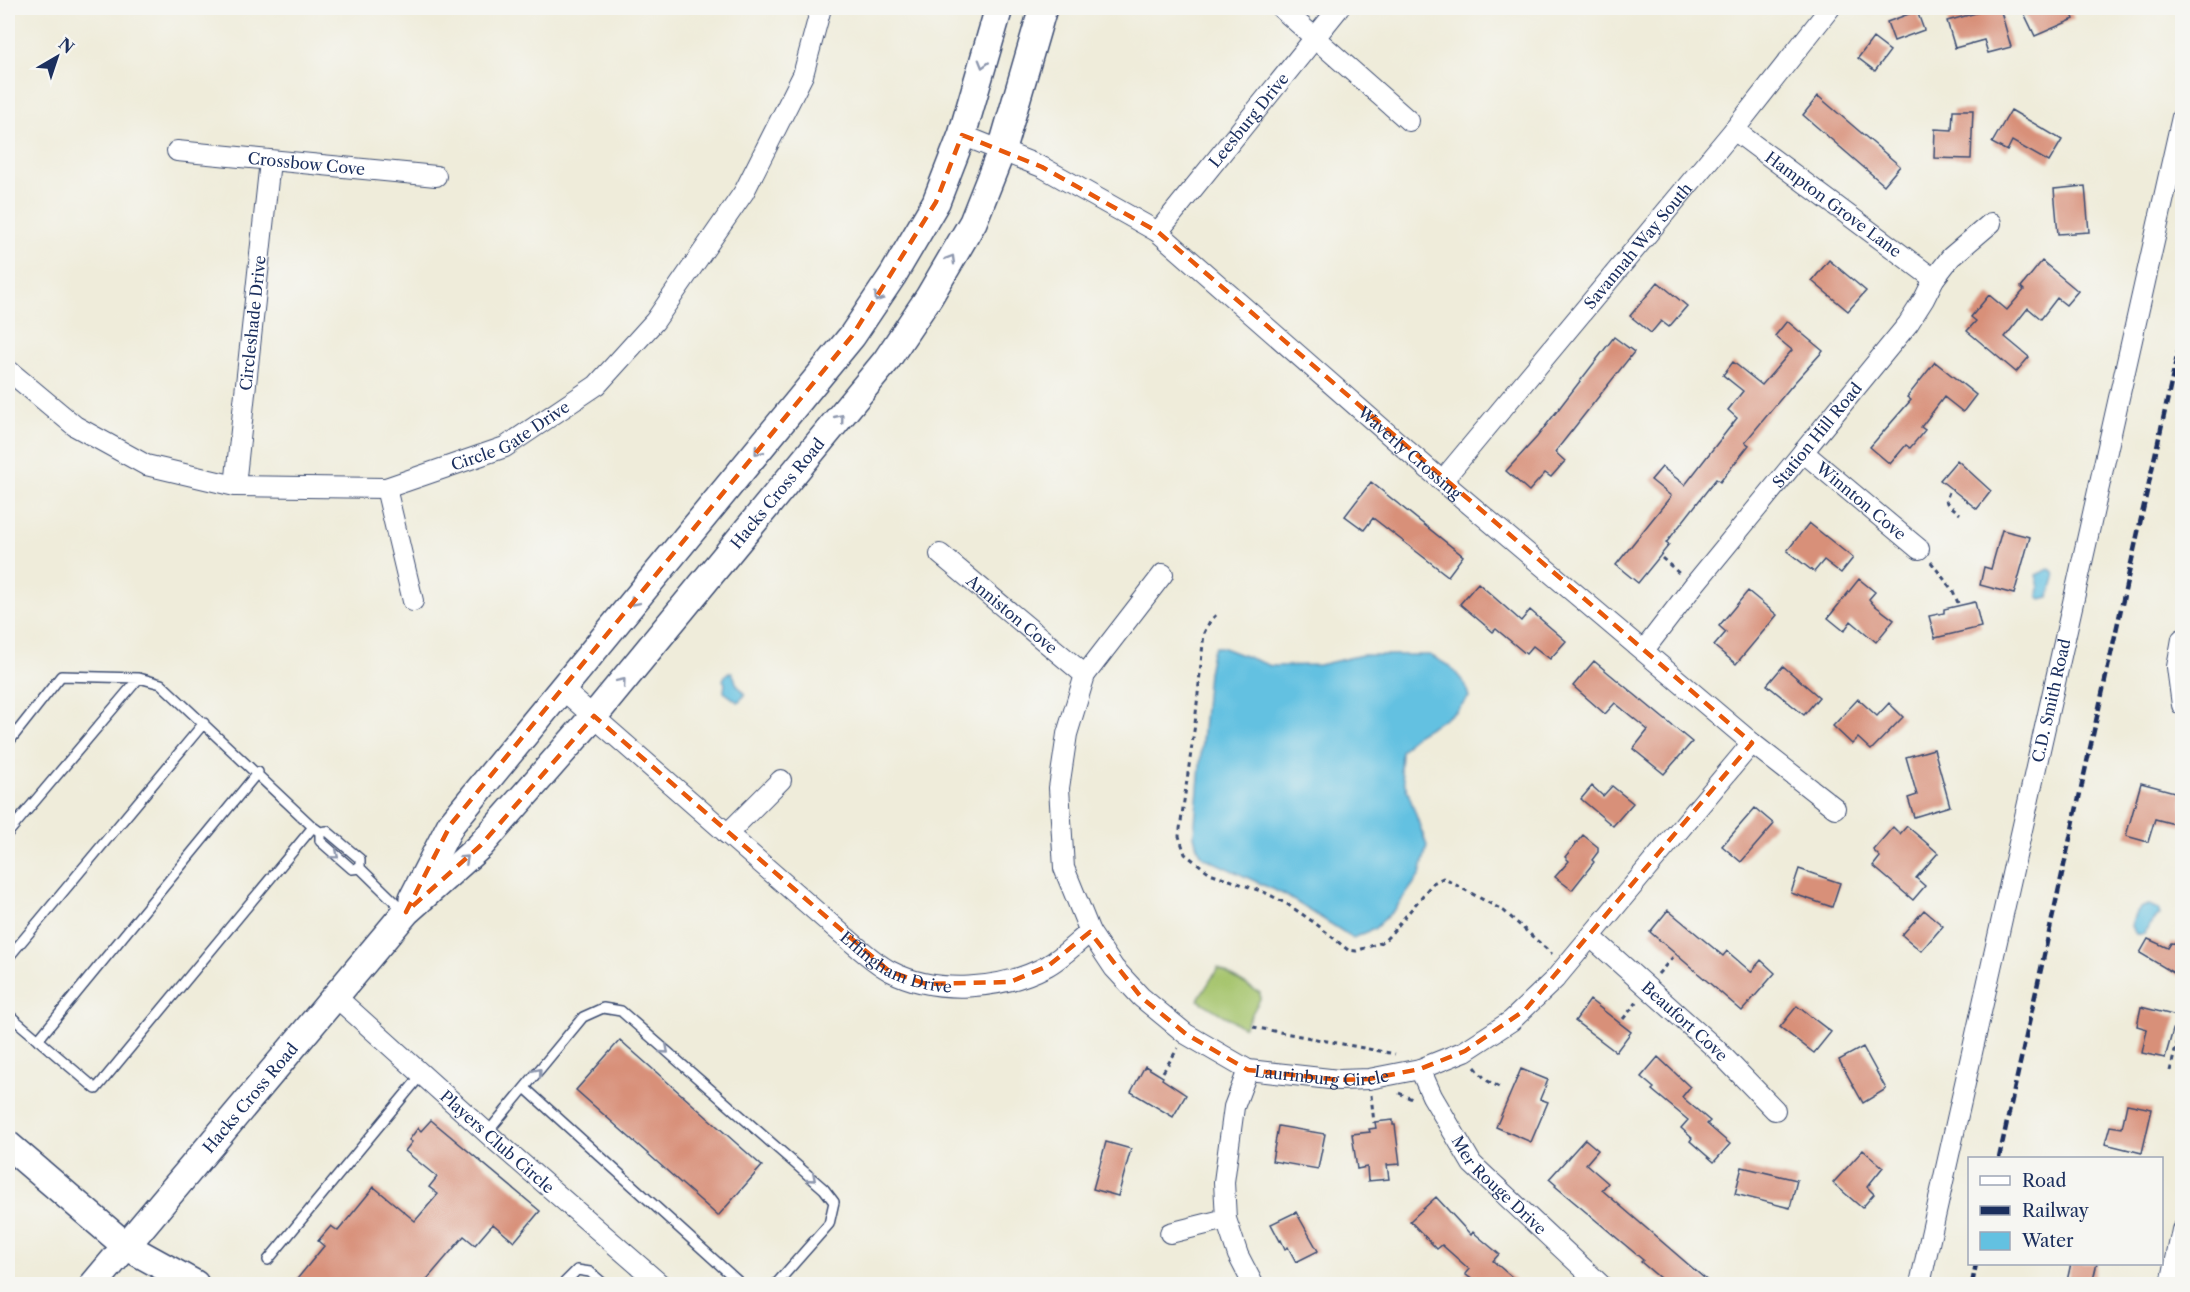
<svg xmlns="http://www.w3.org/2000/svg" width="2190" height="1292" font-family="'Libre Caslon Text',serif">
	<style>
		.green { fill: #a5c46c; stroke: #607a65; stroke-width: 1.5 }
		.water { fill: #63c1e1; stroke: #3f78a0; stroke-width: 1.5 }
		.building { fill: #d89079 }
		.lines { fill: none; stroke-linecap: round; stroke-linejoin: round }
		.lane-casing { stroke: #3b4b71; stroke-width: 12 }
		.street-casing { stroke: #3b4b71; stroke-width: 22 }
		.secondary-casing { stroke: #3b4b71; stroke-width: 30 }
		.path { stroke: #3b4b71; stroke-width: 3; stroke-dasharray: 4.5 4.5; stroke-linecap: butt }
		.lane { stroke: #fff; stroke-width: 9 }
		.street { stroke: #fff; stroke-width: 20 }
		.secondary { stroke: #fff; stroke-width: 27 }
		.rail { stroke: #1b2f5e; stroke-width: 4.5; stroke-dasharray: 9 4.5; stroke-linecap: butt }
		.oneway { stroke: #8d97ae }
		.marked { fill: none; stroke: #e8590c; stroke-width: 4.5; stroke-dasharray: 12 8; stroke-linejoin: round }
		.labels { text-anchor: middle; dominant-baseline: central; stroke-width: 5; stroke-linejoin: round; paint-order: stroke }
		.street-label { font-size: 16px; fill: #1b2f5e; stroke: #f6f6f2 }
	</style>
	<rect width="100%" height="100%" fill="#f6f6f2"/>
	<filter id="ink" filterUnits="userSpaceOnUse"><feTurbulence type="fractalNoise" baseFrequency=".0167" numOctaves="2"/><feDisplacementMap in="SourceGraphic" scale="12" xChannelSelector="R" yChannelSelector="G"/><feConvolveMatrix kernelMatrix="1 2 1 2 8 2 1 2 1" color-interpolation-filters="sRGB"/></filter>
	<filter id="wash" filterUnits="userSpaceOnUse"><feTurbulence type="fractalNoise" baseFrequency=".008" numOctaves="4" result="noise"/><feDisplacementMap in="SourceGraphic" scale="24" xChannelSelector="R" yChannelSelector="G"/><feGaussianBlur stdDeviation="1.35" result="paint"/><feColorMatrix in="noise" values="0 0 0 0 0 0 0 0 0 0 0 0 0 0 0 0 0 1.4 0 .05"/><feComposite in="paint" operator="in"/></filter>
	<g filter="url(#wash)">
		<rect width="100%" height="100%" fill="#efecda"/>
		<path class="green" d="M1218,968L1260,993V999L1244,1028L1198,1000Z"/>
		<path class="water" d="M2049,569L2054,572L2055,578L2049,598L2041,600L2038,596L2039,587L2036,575Z
			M1215,647H1221L1271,666L1319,665L1362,655H1430L1451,667L1465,684L1469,697L1455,712L1414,736L1401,751L1400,770L1427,846L1420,875L1396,908L1374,929L1353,938L1285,895L1203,857L1197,847L1194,835L1208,673L1212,652Z
			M731,672C736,676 734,682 738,686C741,690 743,689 745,695L738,702L724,692L725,683L723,680L726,674Z
			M2149,905L2158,909L2160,915L2149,925L2144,934H2136L2132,926C2133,916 2138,907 2149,905Z"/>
		<g id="blocks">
			<path class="building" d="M1994,8H2000L2011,47L1988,53L1984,40L1955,48L1947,21Z
				M2035,8H2069L2074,19L2035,36L2024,13Z
				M1917,11L1924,30L1894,41L1887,22Z
				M1873,38L1890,51L1875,71L1858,58Z
				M1818,96L1900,166L1884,185L1803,115Z
				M1953,110H1973L1971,159L1934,158L1935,129L1952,130Z
				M2011,110L2062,140L2049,162L2012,141L2007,151L1992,143Z
				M2085,186L2089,232L2058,234L2054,189Z
				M1829,260L1866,291L1848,311L1812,281Z
				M2042,261L2078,291L2066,305L2057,298L2041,319L2028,308L2005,337L2029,357L2016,372L1967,331L1976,321L1971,317L1989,295L2007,310L2024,290L2021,287Z
				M1658,282L1687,306L1669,327L1661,321L1651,333L1630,316Z
				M1787,321L1823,351L1794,383L1745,442L1749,445L1720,482L1716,479L1666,543L1669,545L1638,583L1616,565L1671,496L1651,480L1662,467L1685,485L1737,418L1728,410L1743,391L1723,375L1733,362L1762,385L1792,350L1775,336Z
				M1614,337L1634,352L1555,452L1565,461L1551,477L1545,473L1529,491L1506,471L1537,437Z
				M1935,362L1976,395L1963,412L1944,397L1921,427L1925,430L1910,448L1906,445L1890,464L1870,447L1911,400L1907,397Z
				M1957,460L1991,491L1977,509L1940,480Z
				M1371,482L1463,556L1448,576L1373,518L1364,530L1345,516Z
				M1809,523L1853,558L1841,573L1824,560L1814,572L1787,551Z
				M2002,530L2030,537L2014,594L1980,585L1984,567L1991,569Z
				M1859,579L1875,592L1869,599L1873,604L1894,620L1876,642L1851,621L1844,631L1828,618Z
				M1478,583L1521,621L1530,610L1566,641L1550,659L1533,646L1526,654L1496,629L1493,632L1460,604Z
				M1748,591L1777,615L1736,664L1714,646L1726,632L1719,626Z
				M1975,602L1981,627L1935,638L1929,616L1944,613V609Z
				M1594,661L1692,742L1664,774L1633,749L1648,730L1615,703L1605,714L1573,686Z
				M1783,666L1819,697L1804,715L1767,685Z
				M1858,699L1877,716L1889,703L1903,717L1871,750L1858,738L1852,744L1833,726Z
				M1934,749L1950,806L1914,817L1908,798L1917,795L1906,757Z
				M2141,783L2182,794V826L2155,819L2148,842L2126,836Z
				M1592,786L1603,796L1612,786L1633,803L1613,826L1581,799Z
				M1755,808L1774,824L1741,862L1722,846Z
				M1907,826L1938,853L1916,878L1925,886L1913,900L1873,866L1880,857L1873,850L1893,827L1900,834Z
				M1583,835L1598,847V852L1592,860L1594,862L1572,890L1555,877L1569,861L1565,857Z
				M1799,869L1840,883L1832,907L1791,893Z
				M1668,910L1723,956L1727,951L1751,972L1761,960L1775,973L1742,1011L1650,932Z
				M1924,910L1943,926L1921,951L1902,935Z
				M2148,939L2168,948L2171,943L2182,944V978L2140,953Z
				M1590,1000L1631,1032L1616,1052L1575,1021Z
				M1797,1006L1831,1032L1814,1053L1780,1027Z
				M2141,1007L2177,1016L2165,1058L2142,1053L2147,1029L2137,1026Z
				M620,1040L762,1166L718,1216L576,1090Z
				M1863,1047L1886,1089L1863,1103L1839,1060Z
				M1658,1057L1690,1087L1682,1097L1710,1121L1707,1124L1730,1144L1714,1162L1690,1141L1692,1138L1681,1128L1688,1120L1652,1090L1654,1088L1641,1077Z
				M1145,1066L1163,1077L1162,1079L1186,1095L1173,1117L1131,1092Z
				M1521,1069L1548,1080L1540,1099L1548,1102L1531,1142L1496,1127Z
				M2127,1104L2152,1109L2142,1153L2105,1144L2110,1126L2122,1128Z
				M431,1120L540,1211L514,1242L493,1224L475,1245L464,1236L423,1284H293L324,1246L318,1241L331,1226L338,1231L374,1187L415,1221L438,1194L429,1187L437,1177L405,1151L412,1142L409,1140L418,1128L421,1131Z
				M1393,1120V1125H1395L1400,1164L1387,1165L1389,1179L1368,1181L1367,1167L1357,1169L1352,1134L1370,1132L1369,1129L1376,1128L1375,1122Z
				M1278,1126L1325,1134L1318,1169L1272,1161Z
				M1585,1139L1598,1150L1586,1164L1608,1183L1602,1190L1711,1284H1667L1641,1262L1643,1260L1555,1186L1556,1185L1549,1179Z
				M1106,1142L1131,1149L1118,1196L1093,1189Z
				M1863,1150L1883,1167L1867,1187L1874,1194L1862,1208L1833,1183Z
				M1742,1167L1797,1180L1790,1208L1735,1194Z
				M1436,1197L1471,1235L1473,1232L1499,1254L1493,1261L1520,1284H1478L1465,1274L1469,1269L1442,1245L1437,1249L1410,1221Z
				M1296,1212L1318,1251L1296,1262L1288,1247L1285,1249L1281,1240L1280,1241L1271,1224Z
				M2071,1263H2097L2092,1284H2080L2067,1281Z"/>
		</g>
	</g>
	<g filter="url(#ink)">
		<use href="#blocks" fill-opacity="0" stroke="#3b4b71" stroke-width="1.5"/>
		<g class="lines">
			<g class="lane-casing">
				<path id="lane" d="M8,743L61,676L139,678L161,684L313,827L320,832L327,831L360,859V868L405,912
					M320,832V841L352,869L360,868
					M8,833L139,678
					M8,958L204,723
					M8,1014L96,1089L313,827
					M38,1040L258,772
					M525,1088L741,1284
					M487,1133L583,1017L603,1008L621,1011L824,1189L834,1202L829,1224L776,1284
					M268,1260L422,1074
					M563,1284L577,1270L590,1272L604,1284"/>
			</g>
			<g class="street-casing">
				<g id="street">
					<path d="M1281,8L1409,121"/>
					<path id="s1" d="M1734,130L1934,279"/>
					<path id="s2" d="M962,135L1042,167L1158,232L1442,481L1752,743L1835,808"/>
					<path id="s3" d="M177,151L436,176"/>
					<path id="s4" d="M1158,232L1339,8"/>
					<path id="s5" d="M8,370L75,426L146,465L235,486L386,488L505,447L597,385L655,321L744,192L803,75L821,8"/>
					<path id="s6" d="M1803,452L1919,549"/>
					<path id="s7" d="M1442,481L1734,130L1830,8"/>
					<path id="s8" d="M235,486L270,161"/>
					<path d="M386,488L413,601"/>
					<path id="s9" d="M940,554L1085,675"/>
					<path id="s10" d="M1163,574L1085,675L1067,734L1059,788L1064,868L1090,932L1114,968L1141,997L1186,1034L1248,1070L1339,1080L1369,1079L1420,1069L1465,1051L1511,1021L1555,979L1752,743"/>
					<path d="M2182,639L2177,667L2182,705"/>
					<path id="s11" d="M1644,650L1694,585L1908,324L1924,299L1934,279L1951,257L1991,223"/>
					<path id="s12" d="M562,689L842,934C857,946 873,962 890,971C936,995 1002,990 1047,966C1062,958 1076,943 1090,932"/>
					<path d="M727,834L781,780"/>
					<path id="s13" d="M1591,937L1715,1048L1775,1110"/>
					<path id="s14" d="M335,996L497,1142L660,1284"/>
					<path id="s15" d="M1420,1069L1432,1096L1472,1164L1600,1284"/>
					<path d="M1248,1070L1234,1107L1224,1182L1226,1219L1238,1255L1253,1284"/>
					<path d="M1170,1233L1226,1219"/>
					<path id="s16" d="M1920,1284L2182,117"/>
					<path d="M2171,1284L2182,1230"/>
				</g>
			</g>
			<g class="secondary-casing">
				<g id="secondary">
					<path d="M413,898L451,824L852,336L893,275L936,202L962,135L999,8"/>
					<path d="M8,1145L126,1246L195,1284"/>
					<path id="s17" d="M94,1284L406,912L480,846L594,716L886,361L929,297L973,222L1002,149L1043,8"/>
				</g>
			</g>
			<path class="path" d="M1949,492L1946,500L1947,503L1960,514
				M1662,558L1681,575
				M1931,562L1953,591L1958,603
				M1216,615L1210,621L1204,633L1195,724L1179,836L1185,854L1210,873L1266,893L1287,904L1315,923L1348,950L1356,951L1383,942L1390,935L1433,883L1443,878L1504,911L1552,954
				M1658,974L1675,955
				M2182,996V995
				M1623,1019L1637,1002
				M1253,1027L1395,1054
				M1475,1067L1486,1080L1501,1088
				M2170,1071L2179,1035L2175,1030
				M1163,1072L1178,1048
				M1399,1093L1412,1099
				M1371,1095L1374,1123"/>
			<use href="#lane" class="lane"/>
			<use href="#street" class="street"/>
			<use href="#secondary" class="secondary"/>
			<path class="rail" d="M1999,1158L2182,334
				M1972,1284L1976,1264"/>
		</g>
		<defs><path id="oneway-chevron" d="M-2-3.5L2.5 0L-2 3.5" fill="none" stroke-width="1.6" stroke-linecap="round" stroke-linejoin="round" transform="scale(1.5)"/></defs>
		<g class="oneway">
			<use href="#oneway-chevron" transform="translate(983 64) rotate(106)"/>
			<use href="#oneway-chevron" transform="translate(951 259) rotate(-60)"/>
			<use href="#oneway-chevron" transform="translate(878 298) rotate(124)"/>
			<use href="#oneway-chevron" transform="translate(840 418) rotate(-51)"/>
			<use href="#oneway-chevron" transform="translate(758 451) rotate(130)"/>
			<use href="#oneway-chevron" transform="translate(634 602) rotate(130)"/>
			<use href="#oneway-chevron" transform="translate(622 682) rotate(-50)"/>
			<use href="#oneway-chevron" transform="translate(335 855) rotate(40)"/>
			<use href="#oneway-chevron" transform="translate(465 859) rotate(-42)"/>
			<use href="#oneway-chevron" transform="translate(665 1050) rotate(41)"/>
			<use href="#oneway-chevron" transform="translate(538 1072) rotate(-50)"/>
			<use href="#oneway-chevron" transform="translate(812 1178) rotate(41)"/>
		</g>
	</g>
	<path class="marked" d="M962,135L1042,167L1158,232L1752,743L1525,1010L1465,1051L1420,1069L1369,1079L1339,1080L1248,1070L1186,1034L1141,997L1090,932L1048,966L1010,982L926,984L889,971L594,716L480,846L406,912L451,824L852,336L936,202Z"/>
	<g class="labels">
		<g class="street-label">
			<text stroke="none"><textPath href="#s4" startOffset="144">Leesburg Drive</textPath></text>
			<text stroke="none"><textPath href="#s3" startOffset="130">Crossbow Cove</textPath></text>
			<text stroke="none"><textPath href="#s1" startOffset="124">Hampton Grove Lane</textPath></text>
			<text stroke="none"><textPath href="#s7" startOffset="306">Savannah Way South</textPath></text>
			<text stroke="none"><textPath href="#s8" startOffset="164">Circleshade Drive</textPath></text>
			<text stroke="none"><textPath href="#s5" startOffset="546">Circle Gate Drive</textPath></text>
			<text stroke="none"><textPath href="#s11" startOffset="276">Station Hill Road</textPath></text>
			<text stroke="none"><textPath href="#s2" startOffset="554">Waverly Crossing</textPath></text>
			<text stroke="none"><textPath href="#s17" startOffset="1046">Hacks Cross Road</textPath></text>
			<text stroke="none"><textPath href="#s6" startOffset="76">Winnton Cove</textPath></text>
			<text stroke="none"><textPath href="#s9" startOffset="94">Anniston Cove</textPath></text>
			<text stroke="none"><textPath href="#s16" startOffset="598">C.D. Smith Road</textPath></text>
			<text stroke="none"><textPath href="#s12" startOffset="435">Effingham Drive</textPath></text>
			<text stroke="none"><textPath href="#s13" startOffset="126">Beaufort Cove</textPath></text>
			<text stroke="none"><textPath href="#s10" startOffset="680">Laurinburg Circle</textPath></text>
			<text stroke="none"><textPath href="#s17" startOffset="243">Hacks Cross Road</textPath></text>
			<text stroke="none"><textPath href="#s14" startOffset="218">Players Club Circle</textPath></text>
			<text stroke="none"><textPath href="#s15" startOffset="142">Mer Rouge Drive</textPath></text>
		</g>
	</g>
	<rect width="2190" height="1292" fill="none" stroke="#f6f6f2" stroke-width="30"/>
	<rect x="1968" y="1157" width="195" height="108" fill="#f6f6f2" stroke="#9ea6b7" stroke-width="1.5"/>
	<rect x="1980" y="1176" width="30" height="9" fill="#ffffff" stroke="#9ea6b7" stroke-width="1.5"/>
	<text x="2022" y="1187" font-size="18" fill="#1b2f5e">Road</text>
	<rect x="1980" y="1206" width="30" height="9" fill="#1b2f5e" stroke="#9ea6b7" stroke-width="1.5"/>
	<text x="2022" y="1217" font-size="18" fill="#1b2f5e">Railway</text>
	<rect x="1980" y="1232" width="30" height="18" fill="#63c1e1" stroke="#9ea6b7" stroke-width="1.5"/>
	<text x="2022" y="1247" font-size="18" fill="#1b2f5e">Water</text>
	<g transform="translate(57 57) rotate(39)" stroke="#f6f6f2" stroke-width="4.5" paint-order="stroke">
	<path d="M0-4.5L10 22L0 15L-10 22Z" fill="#1b2f5e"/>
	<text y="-9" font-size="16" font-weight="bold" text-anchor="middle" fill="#1b2f5e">N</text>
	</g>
</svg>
